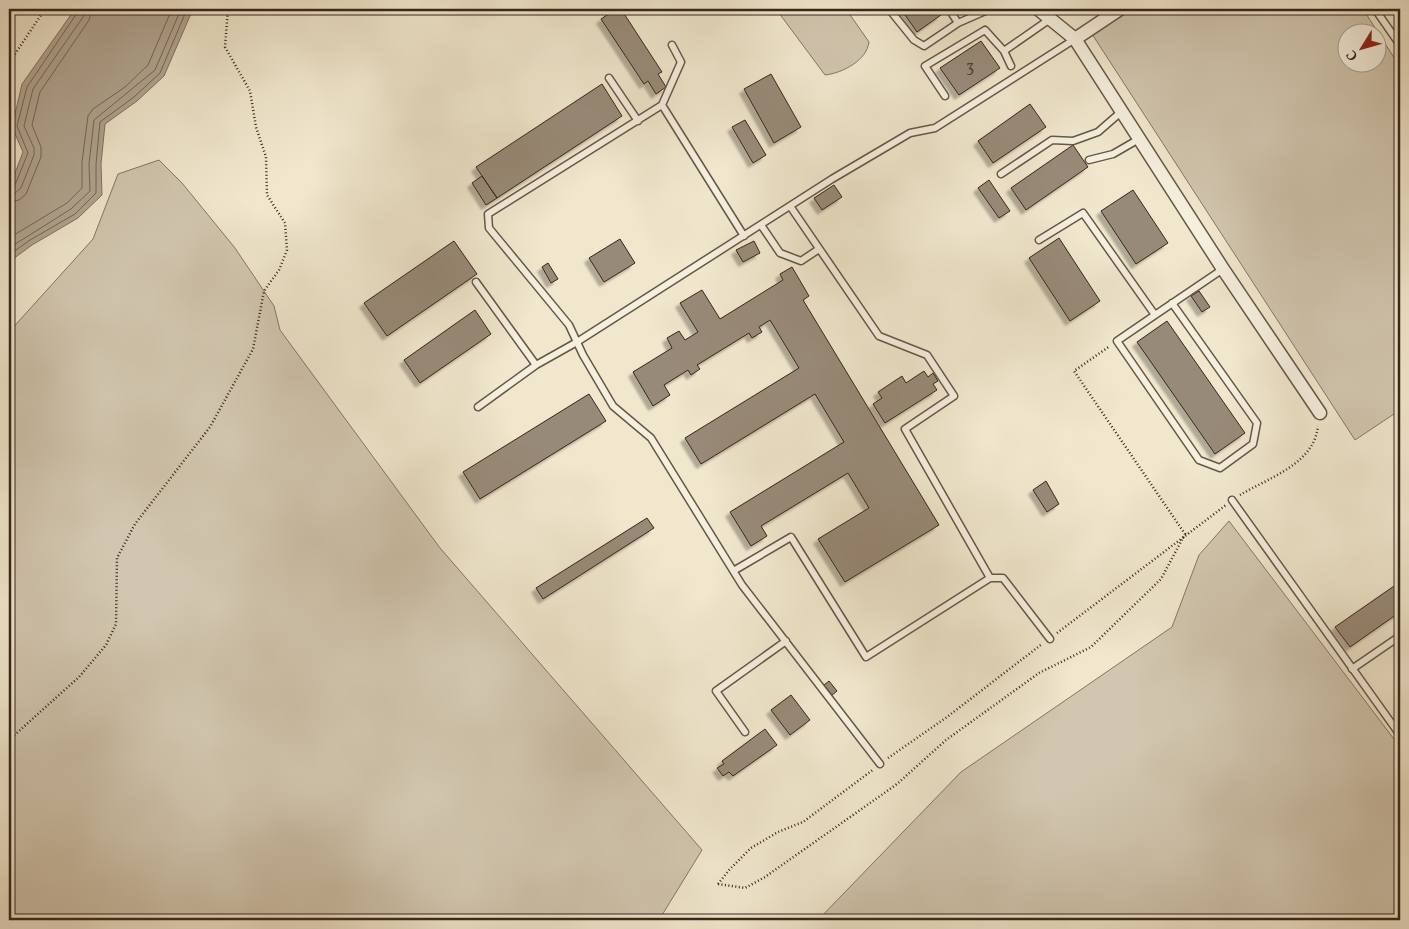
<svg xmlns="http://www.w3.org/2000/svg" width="1409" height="929" font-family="Vollkorn,serif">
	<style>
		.green { fill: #d1c6af; stroke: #847666; fill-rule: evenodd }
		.water { fill: #b1a591; stroke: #817262 }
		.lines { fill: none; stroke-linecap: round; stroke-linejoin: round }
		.shore { stroke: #746656; stroke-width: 1 }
		.building { fill: #988a78; stroke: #38261c; filter: url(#shadow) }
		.lane-casing { stroke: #665648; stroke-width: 9 }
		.street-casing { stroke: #665648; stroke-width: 15 }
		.path { stroke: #38261c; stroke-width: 2.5; stroke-dasharray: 1 2.5; stroke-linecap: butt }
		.lane { stroke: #f5efde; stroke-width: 6 }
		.street { stroke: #f5efde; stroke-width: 12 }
		.labels { text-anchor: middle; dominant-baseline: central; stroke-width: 4.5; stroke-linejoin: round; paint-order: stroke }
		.number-label { font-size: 16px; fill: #503f33 }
	</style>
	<defs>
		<filter id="shadow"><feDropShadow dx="-4.5" dy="4.5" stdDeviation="1" flood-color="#0004"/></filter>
	</defs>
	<rect width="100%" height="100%" fill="#f0e7cd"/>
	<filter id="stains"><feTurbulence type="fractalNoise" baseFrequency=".004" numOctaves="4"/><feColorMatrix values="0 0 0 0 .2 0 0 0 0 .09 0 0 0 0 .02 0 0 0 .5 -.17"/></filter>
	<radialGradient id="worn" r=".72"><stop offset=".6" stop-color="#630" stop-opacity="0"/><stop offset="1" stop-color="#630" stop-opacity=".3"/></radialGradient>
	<path class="green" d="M776,9H846L869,42C867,60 843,73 825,75Z
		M1133,9H1363L1400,67V410L1355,440L1092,34ZM1346,32H1376V62H1346Z
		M159,160L182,183L235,248L274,306L280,330L440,548L702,850L659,920H9V332L93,239L118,174Z
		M1229,521L1400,747V920H818L961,772L1172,627L1199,555Z"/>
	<path class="water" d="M75,9H193L164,76L137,101L105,124L101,164L102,195L78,218L32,245L9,262V189L23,152L12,127L22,84Z"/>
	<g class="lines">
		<path class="shore" d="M9,188L15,185L28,153L17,126L27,87L77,13L78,9
			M9,194L15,193L21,188L34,155V148L24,126L33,89L83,17L85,9
			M9,202L19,200L26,194L41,157V147L32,125L40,92L89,20L92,9
			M9,238L67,203L82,188V162L88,116L93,109L125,87L148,65L172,9
			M9,248L71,209L90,191L89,164L94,120L155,70L181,9
			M9,255L30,240L75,214L96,193V164L100,122L134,97L160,73L187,9"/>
	</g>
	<path class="building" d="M616,9H621L662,72L658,74L666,87L656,94L648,81L644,84L601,19Z
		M901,9H937L941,15L917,32Z
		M981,41L1000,68L959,95L940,68Z
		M771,74L801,127L774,143L744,89Z
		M602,84L622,116L497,198L476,167Z
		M1030,104L1046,127L993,163L978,141Z
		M745,120L766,155L753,163L732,127Z
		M1073,145L1088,167L1026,210L1011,188Z
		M482,176L497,198L486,205L472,183Z
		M989,180L1010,211L999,218L978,188Z
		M834,185L842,197L822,210L814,198Z
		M1133,190L1168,243L1136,264L1101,211Z
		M1059,238L1100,301L1070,321L1029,258Z
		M620,239L635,263L604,282L589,258Z
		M454,241L477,274L387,336L364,303Z
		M754,241L760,253L743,262L736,250Z
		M548,263L558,279L551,283L542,267Z
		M792,267L809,296L803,300L939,525L845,582L818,539L869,508L848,473L761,526L767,536L751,546L730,512L844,442L815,394L701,464L685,438L799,368L770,320L759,327L762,332L752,338L749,333L697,365L700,369L691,375L688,370L664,385L670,395L653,406L633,372L672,348L667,338L679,331L685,340L698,332L680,303L702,290L720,319L783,280L780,274Z
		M1199,291L1210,307L1202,312L1191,296Z
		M475,310L491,334L420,383L404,360Z
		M1167,321L1245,433L1215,454L1137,342Z
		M924,371L928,377L933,373L938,381L933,384L937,390L885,423L873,404L882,398L878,392L902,376L906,383Z
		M589,394L606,421L480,499L463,472Z
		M1046,481L1059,504L1047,512L1033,490Z
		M647,518L654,528L543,599L536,588Z
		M1397,584L1400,588V612L1350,647L1335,627Z
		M829,681L837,691L832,695L824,685Z
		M791,695L810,720L790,735L771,710Z
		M765,729L777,745L733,776L729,772L723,776L717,768L724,764L722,761Z"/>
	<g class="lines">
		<g class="lane-casing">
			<path id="lane" d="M889,9L914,40L924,46L958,23L990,9
				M949,9L958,23
				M1375,9L1400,45
				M1004,51L1050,19
				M609,78L638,121
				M945,96L925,66L985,30L1004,51L1011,66
				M662,105L681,62L672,45
				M1089,160L1113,154L1139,139
				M1001,174L1052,140L1073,141L1098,132L1121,112
				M761,225L780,253L801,261L819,249
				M744,236L662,105L488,214L489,228L569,325L583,355L613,406L651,438L742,585L880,764
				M1039,240L1083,213L1155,315L1223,269
				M476,282L536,365
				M1155,315L1117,341L1199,460L1220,468L1253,444L1257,423L1172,303
				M478,407L536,365L577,342L832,179L910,133L935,128L1075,39
				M1232,500L1400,735
				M735,570L791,537L866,657L990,578L905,429L954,396L927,355L879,336L790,206
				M990,578H1003L1050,639
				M1352,669L1400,636
				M745,732L716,691L786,641"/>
		</g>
		<g class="street-casing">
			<path id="street" d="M1038,9L1075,39L1223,269L1320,413
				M1075,39L1120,9"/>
		</g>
		<path class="path" d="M9,63L45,9
			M1240,495C1270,477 1314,464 1318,426
			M1057,633L1226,505
			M9,740L79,677L106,645L116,624L117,558L135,524L210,427L253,349L264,291L279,270L287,250L285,223L267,195L266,157L256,127L250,91L225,47L228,9
			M888,758L947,717L1042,644
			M718,884L745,888L765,877L897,784L946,740L1039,673L1091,647L1161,579L1185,534L1074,371L1110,346
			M718,884L730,869L751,848L778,832L803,822L874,769"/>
		<use href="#lane" class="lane"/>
		<use href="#street" class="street"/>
	</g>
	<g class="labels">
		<g class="number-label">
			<text x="970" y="68">3</text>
		</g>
	</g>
	<rect width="1409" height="929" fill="none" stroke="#f0e7cd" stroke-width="30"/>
	<rect x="10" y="10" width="1389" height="909" fill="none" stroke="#38261c" stroke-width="2.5"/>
	<rect x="15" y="15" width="1379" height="899" fill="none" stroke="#38261c"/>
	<g transform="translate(1362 48) rotate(233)"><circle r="24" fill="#f5efde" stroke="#a99f90"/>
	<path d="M0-4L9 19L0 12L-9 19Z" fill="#8f2418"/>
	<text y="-8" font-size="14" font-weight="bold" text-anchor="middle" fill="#38261c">С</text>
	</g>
	<rect width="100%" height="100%" filter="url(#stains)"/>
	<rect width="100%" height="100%" fill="url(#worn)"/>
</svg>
